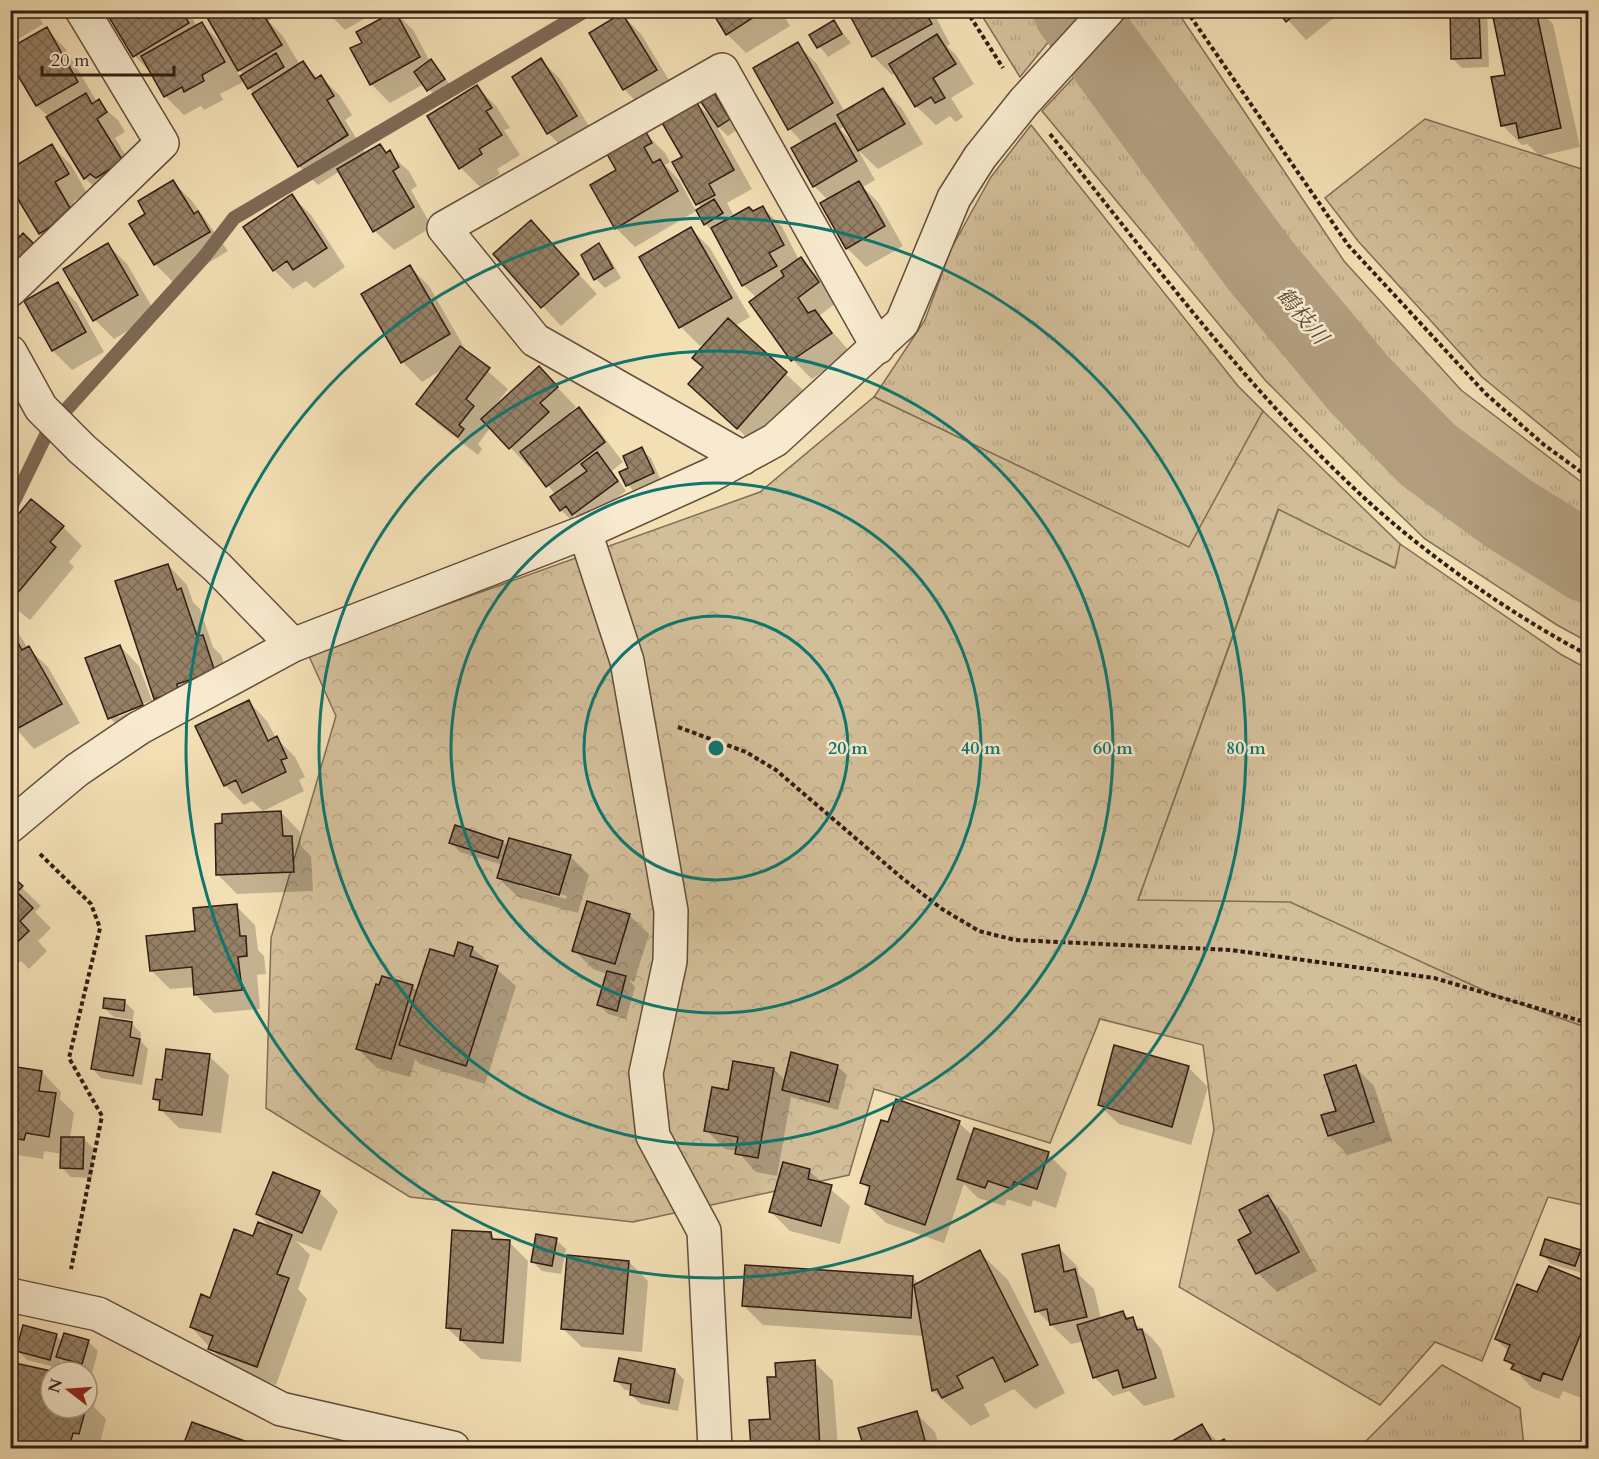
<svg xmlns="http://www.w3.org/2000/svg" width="1599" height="1459" font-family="Cardo,'Noto Serif JP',serif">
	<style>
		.grass { fill: url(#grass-tufts); stroke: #826d56; stroke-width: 1.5 }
		.forest { fill: url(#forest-crowns); stroke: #826d56; stroke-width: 1.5 }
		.shadow { fill: #0003; fill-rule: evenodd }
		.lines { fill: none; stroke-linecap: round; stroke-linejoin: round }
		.stream { stroke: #7e6954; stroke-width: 14 }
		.river { stroke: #b19d7e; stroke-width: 80 }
		.building { fill: url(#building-cross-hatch); stroke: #321c14; stroke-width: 1.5 }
		.minor-casing { stroke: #624d3c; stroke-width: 36 }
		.path { stroke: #321c14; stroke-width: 4; stroke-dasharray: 4.5 3; stroke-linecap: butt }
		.minor { stroke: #f7eace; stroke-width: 33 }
		.ring { fill: none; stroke: #0f766e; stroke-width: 3 }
		.labels { text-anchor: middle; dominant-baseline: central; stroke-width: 5; stroke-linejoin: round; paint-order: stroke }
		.water-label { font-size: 22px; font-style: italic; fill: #5e4939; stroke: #f7eace }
		.centre { fill: #0f766e; stroke: #f7eace; stroke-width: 3 }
		.ring-label { font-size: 18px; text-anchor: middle; font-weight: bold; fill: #0f766e; stroke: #f7eace; stroke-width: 5; stroke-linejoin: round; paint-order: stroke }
	</style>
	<defs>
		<pattern id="grass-tufts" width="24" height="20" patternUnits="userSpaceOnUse" patternTransform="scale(1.5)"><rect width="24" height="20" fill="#d2be99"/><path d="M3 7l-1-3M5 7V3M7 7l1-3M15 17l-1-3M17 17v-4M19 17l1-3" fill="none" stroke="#b5a383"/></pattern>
		<pattern id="forest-crowns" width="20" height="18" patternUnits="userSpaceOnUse" patternTransform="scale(1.5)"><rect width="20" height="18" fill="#d2be99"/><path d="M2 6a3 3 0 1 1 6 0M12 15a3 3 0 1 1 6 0" fill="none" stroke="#b5a383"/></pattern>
		<pattern id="building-cross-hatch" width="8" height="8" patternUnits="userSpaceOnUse" patternTransform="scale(1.5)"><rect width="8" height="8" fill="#968167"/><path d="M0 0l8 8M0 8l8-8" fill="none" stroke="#7b6954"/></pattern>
	</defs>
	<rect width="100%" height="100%" fill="#f3dfb4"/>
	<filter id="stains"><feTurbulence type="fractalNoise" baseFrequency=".00333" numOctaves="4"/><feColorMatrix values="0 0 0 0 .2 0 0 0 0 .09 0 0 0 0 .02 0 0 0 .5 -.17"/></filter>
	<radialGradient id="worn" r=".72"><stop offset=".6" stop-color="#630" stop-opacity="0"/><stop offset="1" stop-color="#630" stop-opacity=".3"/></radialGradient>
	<path class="grass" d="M1135,10L1177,11L1344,261L1461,390L1588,487V548L1546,525L1416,420L1319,315L1110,36Z
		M979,11H1054L1063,24L1020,77Z
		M1091,59L1290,321L1372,412L1438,480L1553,564L1588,583V642L1557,625L1425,539L1370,486L1265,380L1042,111Z
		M1031,125L1238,386L1263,411L1189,548L874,397L925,320L951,249L991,177Z
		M1279,508L1394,568L1400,544L1562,655L1588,669V1028L1492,994L1138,900Z
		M1442,1365L1520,1408L1524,1448H1359Z"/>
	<path class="forest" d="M1425,119L1588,171V464L1482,377L1358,241L1325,198Z
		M874,397L1189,547L1263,411L1400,544L1395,568L1278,509L1138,900L1290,902L1492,994L1588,1028V1206L1548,1197L1482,1361L1435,1342L1380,1405L1179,1287L1214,1130L1203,1045L1100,1019L1050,1143L874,1089L849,1175L633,1222L410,1197L266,1108L271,938L336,716L308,654L760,492Z"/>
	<path class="shadow" d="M10,10H35L43,24L10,44Z
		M115,10H188L197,27L202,24L224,46L209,10H271L275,16L268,21L282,35L300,65L303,63L318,78L321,77L340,96L352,115L345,120L366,154L380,146L409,171L417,186L411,190L432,227L394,250L375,231L340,171L318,185L299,166L245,81L220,94L223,100L204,110L201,106L184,115L165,96L153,75L135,56ZM234,65L244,75L240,77Z
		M325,10H379L345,30Z
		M713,10H781L790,26L746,53L727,34Z
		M849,10H932L950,44L947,46L956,55L974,84L951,98L963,117L956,122L950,116L936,125L916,106L896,73L892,75L873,56Z
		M1279,10H1337L1340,13L1306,40Z
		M1451,10H1487L1489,67L1462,68L1453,59Z
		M1500,10H1539L1553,24L1580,147L1540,156L1527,144L1522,145L1503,126L1507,76Z
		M395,12L414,31L430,62L440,71L453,89L438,99L424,84L390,103L371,84L364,43Z
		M622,15L641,34L675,90L643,109L624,89L591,33Z
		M834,22L851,43L828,57L811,35Z
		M46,29L65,48L97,102L118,120L125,132L115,138L141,181L104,197L85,178L49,117L37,106L10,59Z
		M797,44L816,63L845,112L883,89L902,109L923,144L878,169L858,150L875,180L863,187L878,202L903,246L866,267L847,248L828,200L814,186L803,143L790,129L755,69ZM845,126L854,144L840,129Z
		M541,60L560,79L595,136L567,152L548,133Z
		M477,87L496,106L510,128L504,130L520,155L497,169L500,174L480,187L461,168Z
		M713,95L738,129L728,136L716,125L752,189L727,203L733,214L728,217L729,220L763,208L782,227L799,260L820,278L837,302L819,316L850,352L812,379L793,360L751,302L757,298L743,285L715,233L705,224L701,208L674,163L684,157L696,103L715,121Z
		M646,134L665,153L670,162L665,165L679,180L696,211L635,247L616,228L618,170Z
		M52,146L71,165L87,193L73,202L91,232L59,252L40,233Z
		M173,182L192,201L228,251L174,283L155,264L131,224L147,215Z
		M292,196L311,215L345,267L314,288L306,281L293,289L274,270L245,227Z
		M10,206L19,220L11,226L22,237L15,263L12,265L16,271L10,274Z
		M531,222L597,294L561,326L495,254Z
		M691,229L710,248L750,317L735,326L805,392L757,447L690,384L704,368L707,342L700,346L681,327L641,258Z
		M108,245L127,264L156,314L114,339L95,320Z
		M599,245L608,255L621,278L605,288L596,279Z
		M410,267L429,286L468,354L508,389L493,408L539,368L576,407L570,412L572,414L578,409L597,428L623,462L612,471L626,491L583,523L575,515L570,519L561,510L556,495L531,465L529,467L491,427L478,444L482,449L478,455L437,423L418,404L446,367L422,382L403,362L363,295Z
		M58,284L77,303L104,352L72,370L53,351L26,302Z
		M641,449L651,458L662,483L637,495L628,485L621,472L630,469Z
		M10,526L63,527L82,546L69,562L74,567L30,620L10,604Z
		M168,565L187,585L193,602L200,609L213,647L221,655L233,691L174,717L155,698Z
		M10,621L28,648L48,667L80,723L34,749L10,722Z
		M120,646L139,666L161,724L129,737L110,718ZM150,701L151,704L118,717V714Z
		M248,701L267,721L276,738L295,757L305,777L299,780L304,791L263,811L252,801L244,805L225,785Z
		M281,812L300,832L301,846L311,856L313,891L237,894L218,875Z
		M451,842H503L508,847L570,856L589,875L578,913L518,897L499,878L503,865L460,852ZM520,883L567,896L566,899L520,886Z
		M10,876L41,906L35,912L51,928L38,941L47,951L29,969L21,961L10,970Z
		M236,906L255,925L258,950L264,956L266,974L257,975L260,1009L214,1013L195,994V987L170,989L151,970L196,933Z
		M629,915L649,934L634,982L629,980L635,987L626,1019L608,1014L599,1004L607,974L593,969L574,950Z
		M472,948L516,986L485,1084L420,1064L415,1059L410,1077L377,1068L358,1049L380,987L412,986L418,992L455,958Z
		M125,1002L134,1011L133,1020L114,1017L104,1008Z
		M132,1024L141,1033L140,1040L148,1049L142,1085L101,1078L92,1068Z
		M1115,1047L1189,1068L1208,1087L1191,1145L1119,1124L1099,1105Z
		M209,1056L229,1075L221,1133L179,1128L160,1109L161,1105L154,1099L163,1081Z
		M837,1066L847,1075L838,1110L791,1097L777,1176L756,1172L737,1151L725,1149L706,1130L729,1092L774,1069L786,1081Z
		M1355,1067L1374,1086L1392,1141L1348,1155L1329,1136Z
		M10,1068L42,1072L61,1092L60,1099L74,1113L70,1138L84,1139L93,1148L92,1178L71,1177L62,1168V1154L44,1151L43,1159L10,1154Z
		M959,1123L973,1136L1048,1154L1067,1173L1056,1208L1033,1200L1031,1207L1007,1199L1005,1206L978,1198L964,1184L944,1243L886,1223L866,1204L870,1191L862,1182Z
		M809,1171L850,1206L840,1244L790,1231L771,1212Z
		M319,1192L338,1211L321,1251L296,1241L310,1255L298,1289L307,1299L276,1385L229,1368L191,1327L211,1300L273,1230L257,1214Z
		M1268,1197L1287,1216L1317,1271L1277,1292L1258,1273L1240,1241L1253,1234Z
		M490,1233L497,1241L509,1242L528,1261L521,1362L481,1359L447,1328Z
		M556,1240L566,1249L561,1274L542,1271L532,1261Z
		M1058,1247L1077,1266L1079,1275L1094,1289L1101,1319L1123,1313L1152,1338L1161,1349L1175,1397L1144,1406L1129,1391L1113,1396L1094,1377L1084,1341L1071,1344L1037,1311Z
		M979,1252L1008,1280L1065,1393L1035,1409L1014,1389L984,1404L990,1416L971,1426L933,1391L924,1336L763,1325L744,1306L913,1278L919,1284Z
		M1580,1252L1588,1260L1585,1274L1551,1264L1542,1254Z
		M629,1262L648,1281L642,1352L582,1347L562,1328Z
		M1549,1267L1588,1283V1380L1581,1398L1563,1391L1559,1399L1532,1388L1506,1360L1509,1352L1496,1339L1538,1294Z
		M56,1335L62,1341H88L98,1351L92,1373L67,1366L61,1360L59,1367L79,1372H58L59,1368L27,1360L17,1350Z
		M814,1362L833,1381L838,1448H753L751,1422L771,1421L777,1378Z
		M675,1370L684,1380L678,1411L641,1404L631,1395L632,1391L625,1390L616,1380Z
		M51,1372V1408H87V1380L98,1391L94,1407L106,1419L99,1448H10V1390Z
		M916,1413L935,1432L940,1448H865L860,1429Z
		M193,1424L260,1448H184Z
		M1201,1425L1219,1443L1223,1441L1231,1448H1163Z"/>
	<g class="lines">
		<path class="stream" d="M65,411L204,257L234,218L587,10
			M10,509L46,435"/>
		<path class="river" d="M1073,10L1260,265L1359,384L1428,455L1509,514L1588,563"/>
	</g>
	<path class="building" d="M113,10H181L189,23L133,57L107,14Z
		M211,10H248L253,19L263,14L282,45L238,71L205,14Z
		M711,10H765L726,35Z
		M847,10H924L932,24L872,57Z
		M1277,10H1300L1286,22Z
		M1450,10H1479L1481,58L1451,59Z
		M1499,10H1536L1561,128L1519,138L1516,123L1501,126L1491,77L1505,75L1493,17L1500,15Z
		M395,11L420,57L370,85L350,48L362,43L356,32Z
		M622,13L657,70L623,90L589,33Z
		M834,20L842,34L817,48L809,35Z
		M202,22L225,62L202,75L204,81L184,92L182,87L164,97L141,56Z
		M47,27L78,82L36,106L10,62V48Z
		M937,34L956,64L933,78L945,98L935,103L931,97L915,107L889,64Z
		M798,42L833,103L788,130L753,68Z
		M276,53L284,67L248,89L240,76Z
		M541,58L577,116L547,134L512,77Z
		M431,59L445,79L427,91L414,72Z
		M303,61L315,79L321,75L334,96L327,100L348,135L298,167L252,94Z
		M477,85L492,108L486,111L502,135L479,149L482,154L459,169L427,116Z
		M883,88L905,124L858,151L837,115Z
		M86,93L92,104L99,99L107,112L97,119L123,161L96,178L90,174L84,179L46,117Z
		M714,93L730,119L718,127L701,102Z
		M696,101L734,170L709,184L715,195L696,205L672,162L682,157L661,121Z
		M835,123L857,161L813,187L791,148Z
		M646,132L652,143L644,147L653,163L660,159L678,191L615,229L590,185L616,170L607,154Z
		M52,144L69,174L55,182L73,213L39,234L10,186V169Z
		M380,144L386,153L390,150L399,167L393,171L414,207L373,232L337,169Z
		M173,180L194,214L198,211L210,232L154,265L129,224L145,214L138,201Z
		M859,181L885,226L846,249L820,203Z
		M292,194L327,248L293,270L287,261L273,271L243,227Z
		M714,199L723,213L704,225L696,210Z
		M763,206L784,245L769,253L777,266L742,286L711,228L749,207L753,211Z
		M531,220L579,274L541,308L493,254Z
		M691,227L732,298L679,328L639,257Z
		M23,233L35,245L16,265L10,260V247Z
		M108,243L138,295L93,321L63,269Z
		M599,243L613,268L594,280L581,255Z
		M801,257L819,282L798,298L808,313L815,310L832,333L791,361L749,302L784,276L781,271Z
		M410,265L450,334L401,363L361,294Z
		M58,282L86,332L52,351L24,301Z
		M728,318L787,372L737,429L688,384L703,367L692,358Z
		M460,346L490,368L466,399L474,406L459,425L464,429L458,437L416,404Z
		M539,366L558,387L540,403L549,412L509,449L481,419Z
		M579,407L605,442L546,487L520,452Z
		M642,447L654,473L626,486L619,472L628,468L623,456Z
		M597,452L618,481L572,515L566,506L560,511L550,497L587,471L581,464Z
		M31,499L64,526L50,542L56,547L10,602V524Z
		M168,564L177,590L181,588L197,636L203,635L215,672L177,684L178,691L154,699L115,581Z
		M10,629L22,650L29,646L62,704L13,731L10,725Z
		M120,645L143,705L108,719L85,658Z
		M249,700L268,741L277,736L287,758L281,760L286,772L242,793L236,780L224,786L195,726Z
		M281,811L283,836H292L294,872L216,875L215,824L222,823V814Z
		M455,825L503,841L498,858L449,843Z
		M509,838L571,855L559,895L497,878Z
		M10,874L23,886L17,892L33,908L20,921L29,931L10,949Z
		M587,901L630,914L615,964L572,951Z
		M237,904L240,936H246L247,956L238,957L242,990L194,995L192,967L150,971L146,936L195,931L193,908Z
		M458,942L473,947L470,956L498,966L466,1066L399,1045L430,949L454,956Z
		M607,971L626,976L617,1011L597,1005Z
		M382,976L413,985L391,1059L356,1049L376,984L379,985Z
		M104,998L125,1000L124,1011L103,1008Z
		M100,1017L132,1022L130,1037L140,1039L133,1076L91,1069Z
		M1114,1045L1189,1066L1172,1127L1098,1105Z
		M166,1049L210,1054L202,1115L159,1110L160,1100L153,1099L156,1079L162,1080Z
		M791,1052L838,1065L829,1102L782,1090Z
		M733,1061L774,1068L758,1158L735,1154L738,1137L704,1131L712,1087L728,1090Z
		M1356,1065L1374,1122L1328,1136L1321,1115L1336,1111L1324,1075Z
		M10,1066L42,1071L39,1091L56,1093L49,1137L26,1133L24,1140L10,1138Z
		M896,1099L960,1121L925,1225L865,1204L870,1186L860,1183L881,1120L888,1122Z
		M974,1128L1049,1152L1037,1189L1014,1182L1012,1189L988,1181L985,1188L957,1179Z
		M61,1137H84L83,1169L60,1168Z
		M783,1162L810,1169L808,1179L832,1185L821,1226L769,1212Z
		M273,1172L320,1191L302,1233L256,1214Z
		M1268,1195L1299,1252L1256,1274L1238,1240L1251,1233L1239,1210Z
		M258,1222L292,1235L277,1274L289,1278L257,1367L208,1349L213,1336L190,1327L201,1294L210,1298L234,1229L253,1236Z
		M452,1230L491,1232L492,1239L510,1240L503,1343L460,1340L461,1329L446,1328Z
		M536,1234L557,1238L552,1266L531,1262Z
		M1545,1239L1581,1250L1575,1266L1540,1255Z
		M1059,1245L1064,1272L1075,1269L1087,1317L1050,1325L1047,1309L1035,1312L1022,1254Z
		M980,1250L1038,1365L1005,1382L993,1357L957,1376L963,1388L942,1398L937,1389L932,1391L914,1285Z
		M567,1255L629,1261L623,1334L561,1329Z
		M745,1265L913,1276L911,1318L742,1306Z
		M1549,1266L1588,1282V1336L1581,1333L1562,1380L1543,1373L1540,1381L1511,1369L1514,1364L1504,1360L1510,1345L1495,1339L1517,1284L1537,1292Z
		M1123,1311L1126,1319L1133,1317L1137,1330L1142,1329L1156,1378L1123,1388L1118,1370L1093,1378L1077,1325Z
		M23,1325L57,1334L50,1360L16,1351Z
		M64,1333L89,1340L82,1364L56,1357Z
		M619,1358L675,1369L669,1403L630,1395L631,1384L614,1381Z
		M815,1360L820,1448H751L749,1420L770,1419L767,1377H776L775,1363Z
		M15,1363L56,1372L58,1366L80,1370L79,1372H51V1408H86L79,1434L73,1433L69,1448H10V1383Z
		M917,1411L927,1448H864L858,1428Z
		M192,1422L264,1448H182Z
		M1202,1424L1214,1445L1224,1439L1229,1448H1160Z"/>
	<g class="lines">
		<g class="minor-casing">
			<path id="minor" d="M10,290L162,143L82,10
				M10,352L41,408L82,449L217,567L293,645
				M743,458L535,340L444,228L722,70L878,347
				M585,532L627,661L671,911L670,961L646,1073L653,1136L704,1231L715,1448
				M10,826L77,770L139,728L293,645L585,532L711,475L775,440L902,323L954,198L980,157L1024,102L1108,10
				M10,1295L98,1314L281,1409L453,1448"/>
		</g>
		<path class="path" d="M966,10L1003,68
			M1186,10L1348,245L1486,394L1543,444L1588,477
			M1050,134C1149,256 1243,385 1359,493C1423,553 1510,614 1588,655
			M678,727L746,752L776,770L902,878L942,909L979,931L1015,940L1231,950L1434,978L1588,1023
			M40,854L91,904L100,928L69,1058L102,1116L71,1269"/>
		<use href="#minor" class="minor"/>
	</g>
	<g class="ring">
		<circle cx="716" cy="748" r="132"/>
		<circle cx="716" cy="748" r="265"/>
		<circle cx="716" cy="748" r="397"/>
		<circle cx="716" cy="748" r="530"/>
	</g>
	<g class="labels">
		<g class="water-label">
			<text transform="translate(1302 316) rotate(50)">鶴枝川</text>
		</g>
	</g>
	<circle cx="716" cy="748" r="9" class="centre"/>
	<g class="ring-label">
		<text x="848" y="754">20 m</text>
		<text x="981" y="754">40 m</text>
		<text x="1113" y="754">60 m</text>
		<text x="1246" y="754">80 m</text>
	</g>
	<rect width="1599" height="1459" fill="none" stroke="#f3dfb4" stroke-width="36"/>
	<rect x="12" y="12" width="1575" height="1435" fill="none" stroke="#321c14" stroke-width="3"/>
	<rect x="18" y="18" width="1563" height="1423" fill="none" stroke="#321c14" stroke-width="1.5"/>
	<g transform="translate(69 1390) rotate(287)"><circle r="28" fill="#f7eace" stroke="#a89884" stroke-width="1.5"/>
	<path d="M0-4.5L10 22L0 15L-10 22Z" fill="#8f2418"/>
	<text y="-9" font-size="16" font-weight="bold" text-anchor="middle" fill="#321c14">N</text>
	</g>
	<path d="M42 66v9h132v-9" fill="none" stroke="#321c14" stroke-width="3"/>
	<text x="51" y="66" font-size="18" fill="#321c14" stroke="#f7eace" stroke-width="4.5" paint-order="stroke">20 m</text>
	<rect width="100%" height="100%" filter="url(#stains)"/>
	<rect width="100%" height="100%" fill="url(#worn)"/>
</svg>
